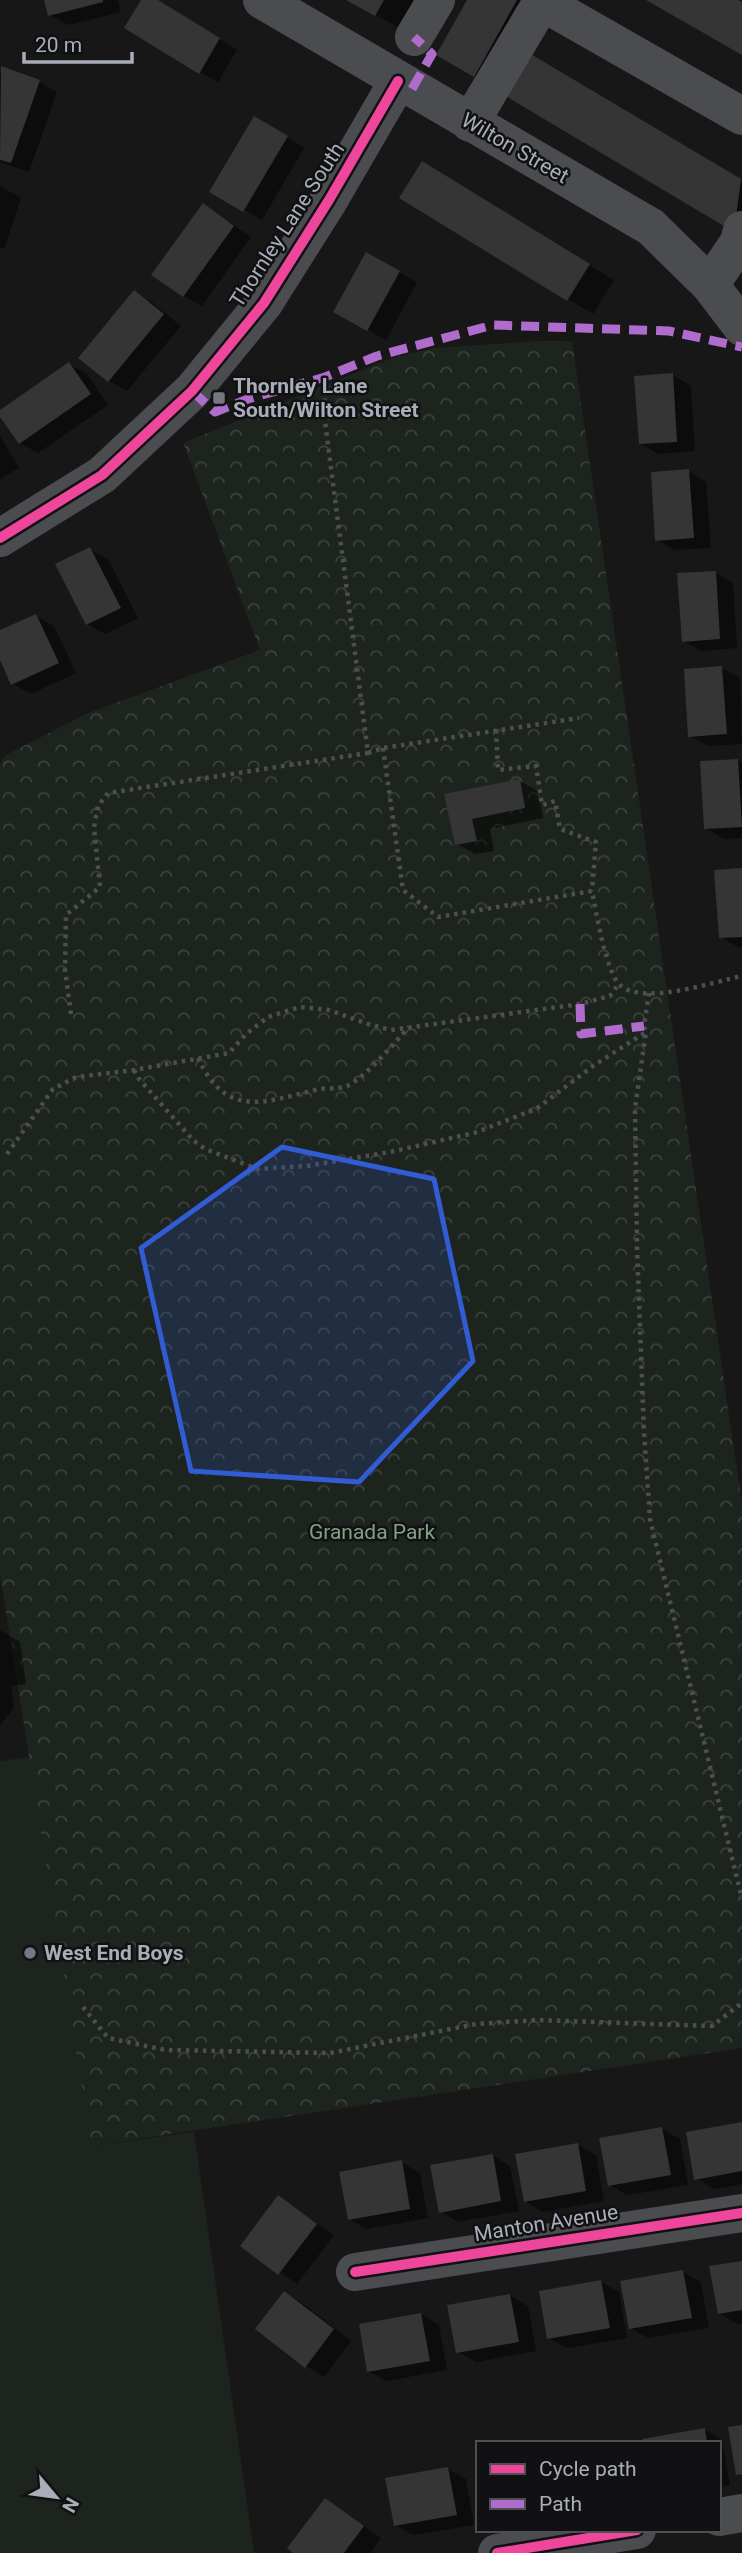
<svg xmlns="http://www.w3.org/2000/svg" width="742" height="2553" font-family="Roboto,sans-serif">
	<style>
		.grass { fill: #1d241e }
		.park { fill: url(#park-crowns) }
		.shadow { fill: #0007 }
		.building { fill: #353536 }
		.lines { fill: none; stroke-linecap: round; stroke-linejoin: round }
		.path { stroke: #4d4e52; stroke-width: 4.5; stroke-dasharray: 3.5 5; stroke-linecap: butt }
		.minor { stroke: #4b4c50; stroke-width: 38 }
		.quiet { stroke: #b06ccc; stroke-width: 9; stroke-dasharray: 18 9; stroke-linecap: butt }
		.cycleway-casing { stroke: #111113; stroke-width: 15 }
		.cycleway { stroke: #ed469a; stroke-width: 10 }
		.marked { fill: #325cd3; fill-opacity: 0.2; stroke: #325cd3; stroke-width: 5; stroke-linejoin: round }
		.poi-dot { fill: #757880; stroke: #111113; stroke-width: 2.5 }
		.labels { text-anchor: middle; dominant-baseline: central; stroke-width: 5; stroke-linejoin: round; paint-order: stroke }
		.street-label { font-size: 21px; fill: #a8adb8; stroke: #111113 }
		.poi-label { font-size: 21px; font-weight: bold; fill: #a8adb8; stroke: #111113; text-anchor: start }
		.park-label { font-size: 21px; fill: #7fa381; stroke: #111113 }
	</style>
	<defs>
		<pattern id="park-crowns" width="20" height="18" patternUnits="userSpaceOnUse" patternTransform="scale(1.75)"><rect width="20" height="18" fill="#1d241e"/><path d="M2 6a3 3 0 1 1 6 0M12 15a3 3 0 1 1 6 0" fill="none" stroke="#3b413d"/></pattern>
	</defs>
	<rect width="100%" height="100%" fill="#171717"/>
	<path class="grass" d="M30,1757L91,2146L194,2132L254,2553H0V1761Z"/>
	<path class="park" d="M540,341H572L742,1504V2048L91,2146L0,1574V764L6,755L88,713L260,650L184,445L185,442L392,358L434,348Z"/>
	<path class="shadow" d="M46,0H118L121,12L68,25L50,15Z
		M143,0H155L237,50L218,82L200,72Z
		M349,0H417L401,29Z
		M469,0H551L500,90L438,54Z
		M530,56L742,181V235Z
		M2,69L39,82L57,92L29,172L0,162V74Z
		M255,118L304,148L262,220L211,191Z
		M447,178L614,280L593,314L568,299Z
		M0,186L21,198L4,249L0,248Z
		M203,205L251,237L202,306L184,296Z
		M399,272L417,282L386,340L353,322Z
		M134,292L152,302L181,326L127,391L109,381L80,358Z
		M69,364L87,374L108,405L38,453L20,443L0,412Z
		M673,375L691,386L695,451L658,454L640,443Z
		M0,436L19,468L0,479Z
		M688,471L706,482L711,548L675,550L657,540Z
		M89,549L108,559L138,618L105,634L87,624Z
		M715,572L733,583L737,648L701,651L683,641Z
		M36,616L54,626L76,673L31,694L13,684L0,656V632Z
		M722,668L740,678L742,744L708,746L690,736Z
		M738,760L742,763V838L724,839L706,828Z
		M520,781L538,791L543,818L490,829L494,851L475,854L457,844L446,796Z
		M742,870V947L739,948L721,937Z
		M0,1630L20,1642L26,1684L11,1686L14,1708L0,1725Z
		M742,2124V2184L714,2189L696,2178Z
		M662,2129L680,2139L688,2185L628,2195L609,2185Z
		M578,2145L596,2155L604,2201L543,2212L525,2201Z
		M492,2155L510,2166L519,2211L458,2222L440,2211Z
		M401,2162L420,2173L428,2218L367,2229L349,2219Z
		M278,2197L334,2235L297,2284L242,2246Z
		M742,2262V2323L737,2324L719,2313Z
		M683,2272L701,2282L709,2328L648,2338L630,2328Z
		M601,2282L619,2292L627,2338L567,2348L549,2338Z
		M285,2293L302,2303L351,2341L324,2377L306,2366Z
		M510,2295L528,2306L536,2351L476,2362L458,2352Z
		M421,2314L439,2325L447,2370L386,2381L368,2371Z
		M704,2429L722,2440L730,2485L719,2487V2443H645Z
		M448,2469L466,2479L474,2525L413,2535L395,2525Z
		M326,2500L381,2538L370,2553H296Z"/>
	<path class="building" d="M44,0H103V2L48,16Z
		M141,0H158L220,38L199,74L124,28Z
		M346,0H384L375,16Z
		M467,0H517L474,77L436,55Z
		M646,0H738L742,2V55Z
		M529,53L741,179L734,232L504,95Z
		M1,66L40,80L11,163L0,160Z
		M254,116L288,136L243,212L209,192Z
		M422,161L590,264L567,301L399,198Z
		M203,203L234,226L183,297L151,275Z
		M366,252L400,271L367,331L333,312Z
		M134,290L164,314L108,382L78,358Z
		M69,362L91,394L19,444L0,417V410Z
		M673,373L677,442L639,444L634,376Z
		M689,469L694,538L655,541L651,472Z
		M90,547L121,608L86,625L55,564Z
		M716,571L720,639L682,642L677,573Z
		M36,614L59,663L11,685L0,660V630Z
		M722,666L727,734L688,737L684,669Z
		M738,759L742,827L704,829L700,761Z
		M520,779L525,808L472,819L477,841L455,845L444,794Z
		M742,868V937L719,938L714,870Z
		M742,2122V2171L694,2180L686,2132Z
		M662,2127L671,2175L608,2186L599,2138Z
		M578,2143L586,2191L524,2202L515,2154Z
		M493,2154L501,2201L439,2213L430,2165Z
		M402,2160L410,2209L348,2220L339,2172Z
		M278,2195L317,2224L278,2275L240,2246Z
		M742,2261V2310L718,2314L709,2266Z
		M683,2270L692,2318L629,2329L620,2281Z
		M601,2280L610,2328L547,2339L539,2291Z
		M284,2291L334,2329L305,2368L255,2329Z
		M510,2294L519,2342L456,2353L447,2305Z
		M421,2313L430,2361L367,2372L359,2324Z
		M742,2425V2474L736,2475L728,2427Z
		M705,2428L707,2443H643L642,2439Z
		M448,2467L457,2515L394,2526L385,2478Z
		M325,2498L364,2526L344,2553H293L287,2548Z"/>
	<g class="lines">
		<path class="path" d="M496,730L498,770L536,766L542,805L555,801L560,829L596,842L592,891
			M383,748L403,890L438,917L592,891C596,911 606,973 620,985C643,1006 713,982 742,976
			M368,753L383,748L579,718
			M649,993L644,1026L646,1032L635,1108L637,1247L644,1432L650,1519L742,1899
			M71,1014L65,970L66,915L100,887L94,827L98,806L108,793L368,753L324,414L325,377
			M198,1058C226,1118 262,1103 315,1090C325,1087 338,1090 347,1086C365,1078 395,1042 409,1027
			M134,1070L139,1079L194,1141L205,1149L258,1169L307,1166L390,1152L474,1133L536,1109L593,1066L646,1032
			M7,1154L53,1089L76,1077L134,1070L229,1053L246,1034L268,1017L300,1007L329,1010L368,1024L391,1030L580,1004L610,996L618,985
			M83,2007L108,2038L165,2050L330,2053L476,2024L537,2020L712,2026L742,2003"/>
		<path class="minor" d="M262,0L651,227L710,285L742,327
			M542,2L742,116
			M414,37L436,0
			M470,123L543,0
			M710,285L739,242L742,230
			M0,538L102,475L192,391L264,303L329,200L398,81
			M355,2272L742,2213
			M719,2517L742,2513
			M497,2553L637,2530"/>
		<path class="quiet" d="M412,89L432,54L414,37
			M192,391L215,412L248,399L325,377L377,356L493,325L669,331L742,347
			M580,1004L581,1034L644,1026"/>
		<g class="cycleway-casing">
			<path id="cycleway" d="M0,538L102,475L192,391L264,303L329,200L398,81
				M355,2272L742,2213
				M497,2553L637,2530"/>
		</g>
		<use href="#cycleway" class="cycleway"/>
	</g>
	<path class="marked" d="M282,1147L434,1179L473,1361L359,1482L191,1471L141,1248Z"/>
	<g class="poi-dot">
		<rect x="212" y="391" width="14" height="14" rx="3.5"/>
		<circle cx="30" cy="1953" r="7"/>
	</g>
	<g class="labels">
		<g class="street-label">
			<text transform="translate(515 148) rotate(30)">Wilton Street</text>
			<text transform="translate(287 225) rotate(-57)">Thornley Lane South</text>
			<text transform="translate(546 2223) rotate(-9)">Manton Avenue</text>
		</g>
		<g class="poi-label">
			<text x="233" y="386">Thornley Lane<tspan x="233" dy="24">South/Wilton Street</tspan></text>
			<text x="44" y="1953">West End Boys</text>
		</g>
		<g class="park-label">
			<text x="372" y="1532">Granada Park</text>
		</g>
	</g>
	<rect x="476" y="2441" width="245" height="91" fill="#111113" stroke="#4d4f55" stroke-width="2"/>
	<rect x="490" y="2464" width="35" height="10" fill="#ed469a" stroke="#4d4f55" stroke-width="2"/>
	<text x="539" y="2476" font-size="21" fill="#a8adb8">Cycle path</text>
	<rect x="490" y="2499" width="35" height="10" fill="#b06ccc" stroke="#4d4f55" stroke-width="2"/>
	<text x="539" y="2511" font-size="21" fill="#a8adb8">Path</text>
	<g transform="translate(56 2497) rotate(119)" stroke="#111113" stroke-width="5" paint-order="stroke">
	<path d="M0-5L12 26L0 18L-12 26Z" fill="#a8adb8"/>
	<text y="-10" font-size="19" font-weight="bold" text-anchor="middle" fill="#a8adb8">N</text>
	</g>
	<path d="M24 52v10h108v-10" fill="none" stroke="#a8adb8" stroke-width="3.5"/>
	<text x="35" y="52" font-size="21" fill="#a8adb8" stroke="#111113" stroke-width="5" paint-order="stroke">20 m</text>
</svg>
